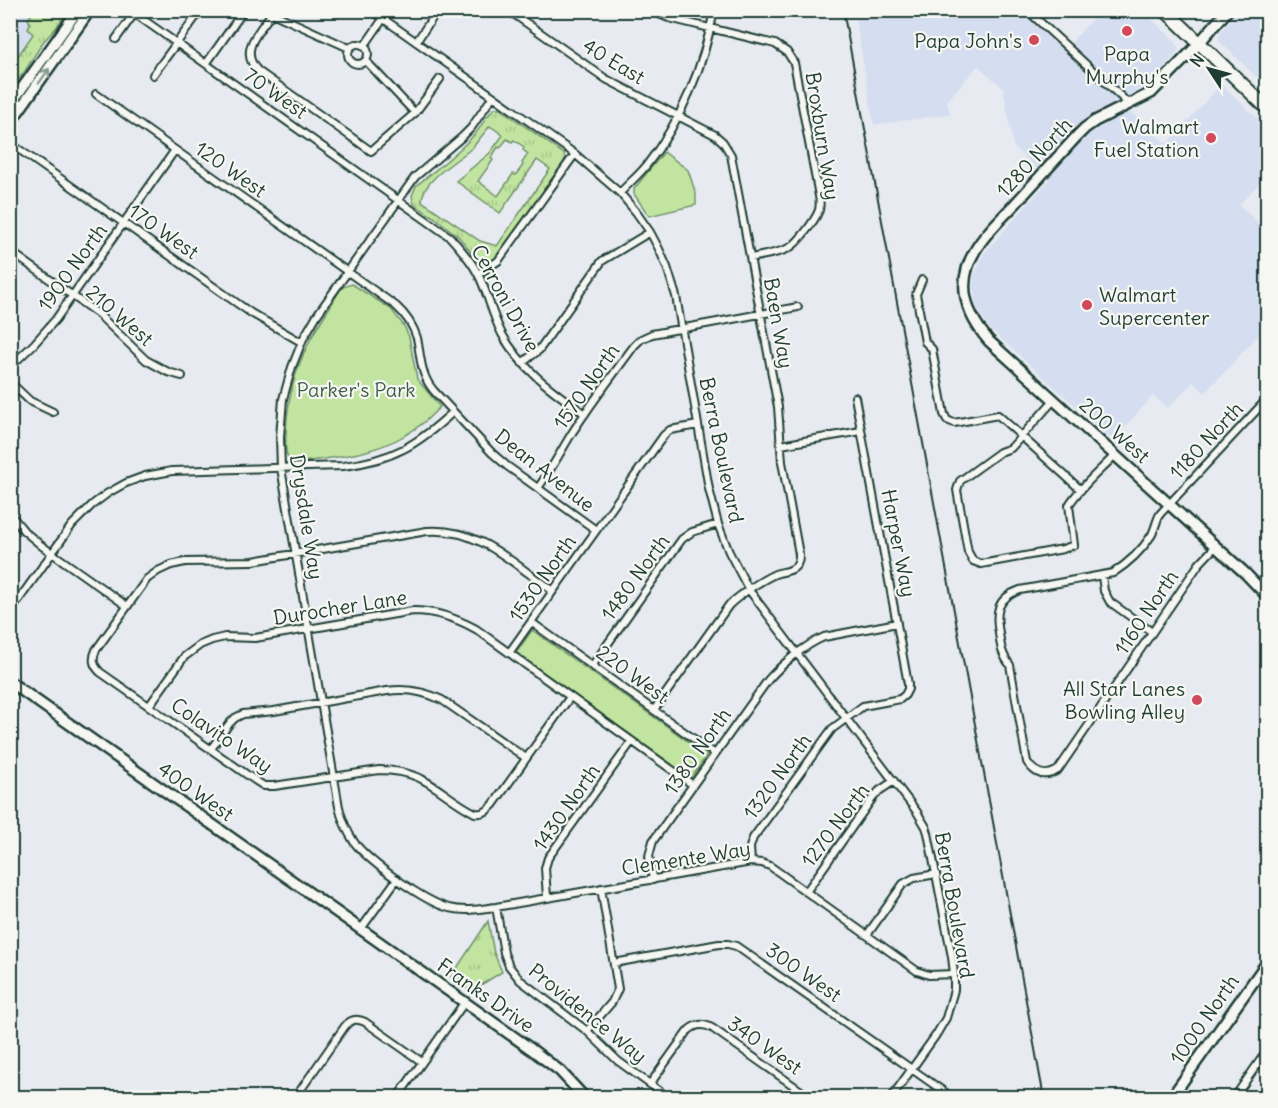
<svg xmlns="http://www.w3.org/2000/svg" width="1278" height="1108" font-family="Delius,sans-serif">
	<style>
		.built { fill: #d5def0 }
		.grass { fill: url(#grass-tufts); stroke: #70916a; stroke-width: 1.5; fill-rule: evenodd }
		.green { fill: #c1e5a0; stroke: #70916a; stroke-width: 1.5 }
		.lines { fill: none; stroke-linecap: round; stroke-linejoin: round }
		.street-casing { stroke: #1f3d34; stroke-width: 10 }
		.secondary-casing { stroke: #1f3d34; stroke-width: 14 }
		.highway-casing { stroke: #1f3d34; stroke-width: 16 }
		.street { stroke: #f6f6f2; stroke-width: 6 }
		.secondary { stroke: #f6f6f2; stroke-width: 9 }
		.highway { stroke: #f6f6f2; stroke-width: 12 }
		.rail { stroke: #1f3d34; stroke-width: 2 }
		.oneway { stroke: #8a9a93 }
		.poi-dot { fill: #d1495b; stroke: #f6f6f2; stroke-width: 2 }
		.labels { text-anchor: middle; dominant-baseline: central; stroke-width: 4.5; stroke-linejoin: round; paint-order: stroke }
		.poi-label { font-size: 20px; fill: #1f3d34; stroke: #f6f6f2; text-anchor: end }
		.street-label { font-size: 20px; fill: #1f3d34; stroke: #f6f6f2 }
		.park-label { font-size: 20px; fill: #3f5f4a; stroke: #f6f6f2 }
	</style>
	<defs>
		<pattern id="grass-tufts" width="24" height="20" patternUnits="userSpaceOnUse" patternTransform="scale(1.5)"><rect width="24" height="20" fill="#c1e5a0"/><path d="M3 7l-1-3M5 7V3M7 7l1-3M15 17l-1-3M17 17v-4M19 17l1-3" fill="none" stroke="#a5c58a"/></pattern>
	</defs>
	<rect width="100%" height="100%" fill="#e7ebf1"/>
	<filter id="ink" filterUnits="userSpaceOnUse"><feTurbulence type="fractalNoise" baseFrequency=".0167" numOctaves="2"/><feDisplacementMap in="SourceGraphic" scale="12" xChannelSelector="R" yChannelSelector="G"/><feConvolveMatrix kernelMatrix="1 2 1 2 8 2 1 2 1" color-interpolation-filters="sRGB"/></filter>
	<g filter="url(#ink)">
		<path class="built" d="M11,11H48L11,63Z
			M854,11H1028L1025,14L1064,50L1100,11H1143L1176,42L1179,50L1156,77L1119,102L1167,144L1221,84L1267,127V175L1239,205L1261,225L1267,218V326L1205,393L1193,382L1168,408L1153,396L1113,440L988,327L975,304L973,278L984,253L1050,179L1017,151L1013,144L1003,88L978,66L947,101L950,114L874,125Z
			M1238,11H1267V87L1218,40L1221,31Z"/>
		<path class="grass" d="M34,11H68L56,28L43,42L25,71L11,89V66L33,34L28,29L30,23L28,19Z
			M495,108H499L564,154L565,158L564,162L497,256L491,261L480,264L459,237L438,220L414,204L412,196L416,186C435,170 457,154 474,135C482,126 486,115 495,108ZM490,126L503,135L490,153L456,181L500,213L537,160L550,169L497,246L480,241L422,201C422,180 457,161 472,148C478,141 484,133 490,126ZM507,139L512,142L514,140L524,147L523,150L528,154L522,163L523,165L516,175L513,174L498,196L478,181L493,160L491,158L498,147L500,148Z
			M488,921L494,953L502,972L471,991L451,977Z"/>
		<path class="green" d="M664,152L688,170L696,194V205L649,216L634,194V189Z
			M352,284L391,309L404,326L409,337L417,379L440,407C433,413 427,421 419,426C383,454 338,457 295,463C283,458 286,446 286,435C287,388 301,350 328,310C332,305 338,291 343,287C346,286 349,285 352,284Z
			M532,630L707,755L691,778L516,653Z"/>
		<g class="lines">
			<g class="street-casing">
				<path id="street" d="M270,10L272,13C259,31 238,51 258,71L371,151L415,113
					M371,10L575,154L620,193L636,212L650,232L659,249L667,267L676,296L709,489L718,524L729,552L749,590L917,812L926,827L928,833L952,957L954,974V990L946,1018L936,1035L891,1098
					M508,10L606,79L715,135L723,142L731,155L778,407L782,462L799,554C799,559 799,563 795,567C789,573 780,571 773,575C760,581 740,595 729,605L654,710
					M649,10L669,18L775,44L787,52L794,63L819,196C820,201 820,205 819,210C815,221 798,243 789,248C777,254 763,255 751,258
					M1027,10L1130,105
					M134,13L450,237C460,248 471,260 478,274C488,293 492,315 502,334C522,370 553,391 585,414
					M272,13L349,48
					M116,39L136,11
					M416,42L438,10
					M348 54a10 10 0 1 1 20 0a10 10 0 1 1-20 0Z
					M365,45L383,19
					M366,61L415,113L440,79
					M206,64L244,10
					M153,75L201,10
					M96,94L396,306C406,315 413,325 417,338C421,357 420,375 434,391L492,453L507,466L596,530
					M493,96L471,128L462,137L415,177L317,315L303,339L292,367L283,399L280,437L281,468L339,807C342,820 347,831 354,842C369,862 425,902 449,908C465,912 480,909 496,907L751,862L762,863L770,866L917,971L929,975L954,974
					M10,143L251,313L301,342
					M620,193C628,184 638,176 646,166C681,122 704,66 714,10
					M10,251L98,314L146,360L168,372L182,376
					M478,274L498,261L575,154
					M922,280L916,294L925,342L932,349L944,414L947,420L954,423L998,415L1081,490
					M522,363L539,350L602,261L650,232
					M10,367L34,344L56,319L175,150
					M10,382L30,401L53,412
					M1054,400L1011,448L1000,452L960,481L957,490L968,552L973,561L981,564L1063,549L1074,545L1069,505C1080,487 1101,470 1115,455
					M781,445L861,431
					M538,488C551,470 561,451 572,433C591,403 613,375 634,346L641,339L652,334L798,307
					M10,514L24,531L42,546L127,606
					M1216,546L1199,564L1058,770C1045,778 1035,774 1027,762L1010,665C1001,653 1001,647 999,633C995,612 997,598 1020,590L1113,573C1127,564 1142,550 1151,536C1155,530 1156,521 1160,514L1268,398
					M1102,576L1104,591L1110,602L1152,632
					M553,591C513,564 479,527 427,531L253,561L185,562L171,565L158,571L147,579L96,650C92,659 93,665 100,672L256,781L264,786H274L379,770C427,770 438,794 475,813C484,814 487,811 493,805L570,697
					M10,612L72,525L92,505L108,493L126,483L145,476L172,471L343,466C393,460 417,445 453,412
					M531,622L715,754
					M509,653L664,435L670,430L698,425
					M592,666L682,539L692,532L718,524
					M149,706L184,657L200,645L212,640L225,637L255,638L413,611C436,611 456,618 476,629L693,785
					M211,749L229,724L235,718L243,714L274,711L387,691C407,688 424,691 442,700L526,758
					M751,862L750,847L753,838L832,729L863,706L900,699L905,695L908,689V684L855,397
					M653,880L649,856L653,841L768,680C782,664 805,645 824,637L897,623
					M806,892L872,799L879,791L894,781
					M547,897L545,868L548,858L632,741
					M496,907L504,953L509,966L520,980L587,1031L618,1061L669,1098
					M361,929L397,879
					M867,935L903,884L914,878L936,874
					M614,963L719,944H728L736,946L953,1098
					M587,1031L612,1002L618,989L601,888
					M650,1084L688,1031C695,1024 703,1023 712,1028L811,1098
					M295,1098L345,1026C351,1019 357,1018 365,1022L422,1062
					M397,1098L464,1003
					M1234,1098L1268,1049"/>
			</g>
			<g class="secondary-casing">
				<path id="secondary" d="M1228,10L1192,51L1151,93L1095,121L1085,128L1077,136C1057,158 1036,181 1015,204C1002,218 986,232 976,249C955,283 965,313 989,341L1245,573L1268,597
					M10,105L78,10
					M10,123L90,10
					M10,682L531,1049L560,1071L585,1098
					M1171,1098L1268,961"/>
			</g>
			<g class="highway-casing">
				<path id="highway" d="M1165,10L1268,109"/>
			</g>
			<use href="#street" class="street"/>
			<use href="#secondary" class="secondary"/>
			<use href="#highway" class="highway"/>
			<path class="rail" d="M843,10L1044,1098"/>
		</g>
		<defs><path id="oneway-shaft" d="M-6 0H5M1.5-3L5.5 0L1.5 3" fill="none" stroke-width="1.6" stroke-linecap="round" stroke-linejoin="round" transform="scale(1.5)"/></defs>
		<use class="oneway" href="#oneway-shaft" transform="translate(44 76) rotate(-55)"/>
	</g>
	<g class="poi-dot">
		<circle cx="1127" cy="31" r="6"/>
		<circle cx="1034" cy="40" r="6"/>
		<circle cx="1211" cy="138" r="6"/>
		<circle cx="1087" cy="305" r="6"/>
		<circle cx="1197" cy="700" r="6"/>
	</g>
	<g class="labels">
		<g class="poi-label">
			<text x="1022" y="40">Papa John's</text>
			<text x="1127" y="53" text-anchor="middle">Papa<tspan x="1127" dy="23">Murphy's</tspan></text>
			<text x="1199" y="126">Walmart<tspan x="1199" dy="23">Fuel Station</tspan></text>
			<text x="1099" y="294" text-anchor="start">Walmart<tspan x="1099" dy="23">Supercenter</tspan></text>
			<text x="1185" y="688">All Star Lanes<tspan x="1185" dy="23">Bowling Alley</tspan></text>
		</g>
		<g class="street-label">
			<text transform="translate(614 61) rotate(31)">40 East</text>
			<text transform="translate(276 93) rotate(35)">70 West</text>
			<text transform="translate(823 136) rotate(81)">Broxburn Way</text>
			<text transform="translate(1034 157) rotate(-47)">1280 North</text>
			<text transform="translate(231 169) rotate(35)">120 West</text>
			<text transform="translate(164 231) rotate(35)">170 West</text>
			<text transform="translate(72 267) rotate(-54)">1900 North</text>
			<text transform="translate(506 298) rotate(61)">Cerroni Drive</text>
			<text transform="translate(120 315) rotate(41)">210 West</text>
			<text transform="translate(779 323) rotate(80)">Baen Way</text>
			<text transform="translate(586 386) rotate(-55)">1570 North</text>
			<text transform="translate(1115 430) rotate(42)">200 West</text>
			<text transform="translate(1206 440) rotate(-47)">1180 North</text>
			<text transform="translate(722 450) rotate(78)">Berra Boulevard</text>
			<text transform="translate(545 470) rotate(38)">Dean Avenue</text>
			<text transform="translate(307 517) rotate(81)">Drysdale Way</text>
			<text transform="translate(899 543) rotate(79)">Harper Way</text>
			<text transform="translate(635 577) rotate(-54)">1480 North</text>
			<text transform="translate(542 578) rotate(-55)">1530 North</text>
			<text transform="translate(340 607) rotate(-9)">Durocher Lane</text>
			<text transform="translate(1146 612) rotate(-56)">1160 North</text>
			<text transform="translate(633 674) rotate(36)">220 West</text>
			<text transform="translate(222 735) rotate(34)">Colavito Way</text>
			<text transform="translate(697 751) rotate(-55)">1380 North</text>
			<text transform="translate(777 776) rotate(-54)">1320 North</text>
			<text transform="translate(196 791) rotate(35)">400 West</text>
			<text transform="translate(566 807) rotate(-55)">1430 North</text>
			<text transform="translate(835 825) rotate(-53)">1270 North</text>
			<text transform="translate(686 858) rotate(-9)">Clemente Way</text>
			<text transform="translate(955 905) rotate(80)">Berra Boulevard</text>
			<text transform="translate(804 972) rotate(35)">300 West</text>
			<text transform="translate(486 995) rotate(35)">Franks Drive</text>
			<text transform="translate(588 1013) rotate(39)">Providence Way</text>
			<text transform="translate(1204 1019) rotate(-55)">1000 North</text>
			<text transform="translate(765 1045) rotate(35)">340 West</text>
		</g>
		<g class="park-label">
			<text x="356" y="389">Parker's Park</text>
		</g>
	</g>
	<rect width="1278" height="1108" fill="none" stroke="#f6f6f2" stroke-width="36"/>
	<rect x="18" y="18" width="1242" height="1072" fill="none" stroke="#1f3d34" stroke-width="2" filter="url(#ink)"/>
	<g transform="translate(1209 69) rotate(306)" stroke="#f6f6f2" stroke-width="4.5" paint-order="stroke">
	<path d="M0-4.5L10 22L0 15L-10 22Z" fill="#1f3d34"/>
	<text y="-9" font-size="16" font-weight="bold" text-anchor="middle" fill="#1f3d34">N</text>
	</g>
</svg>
